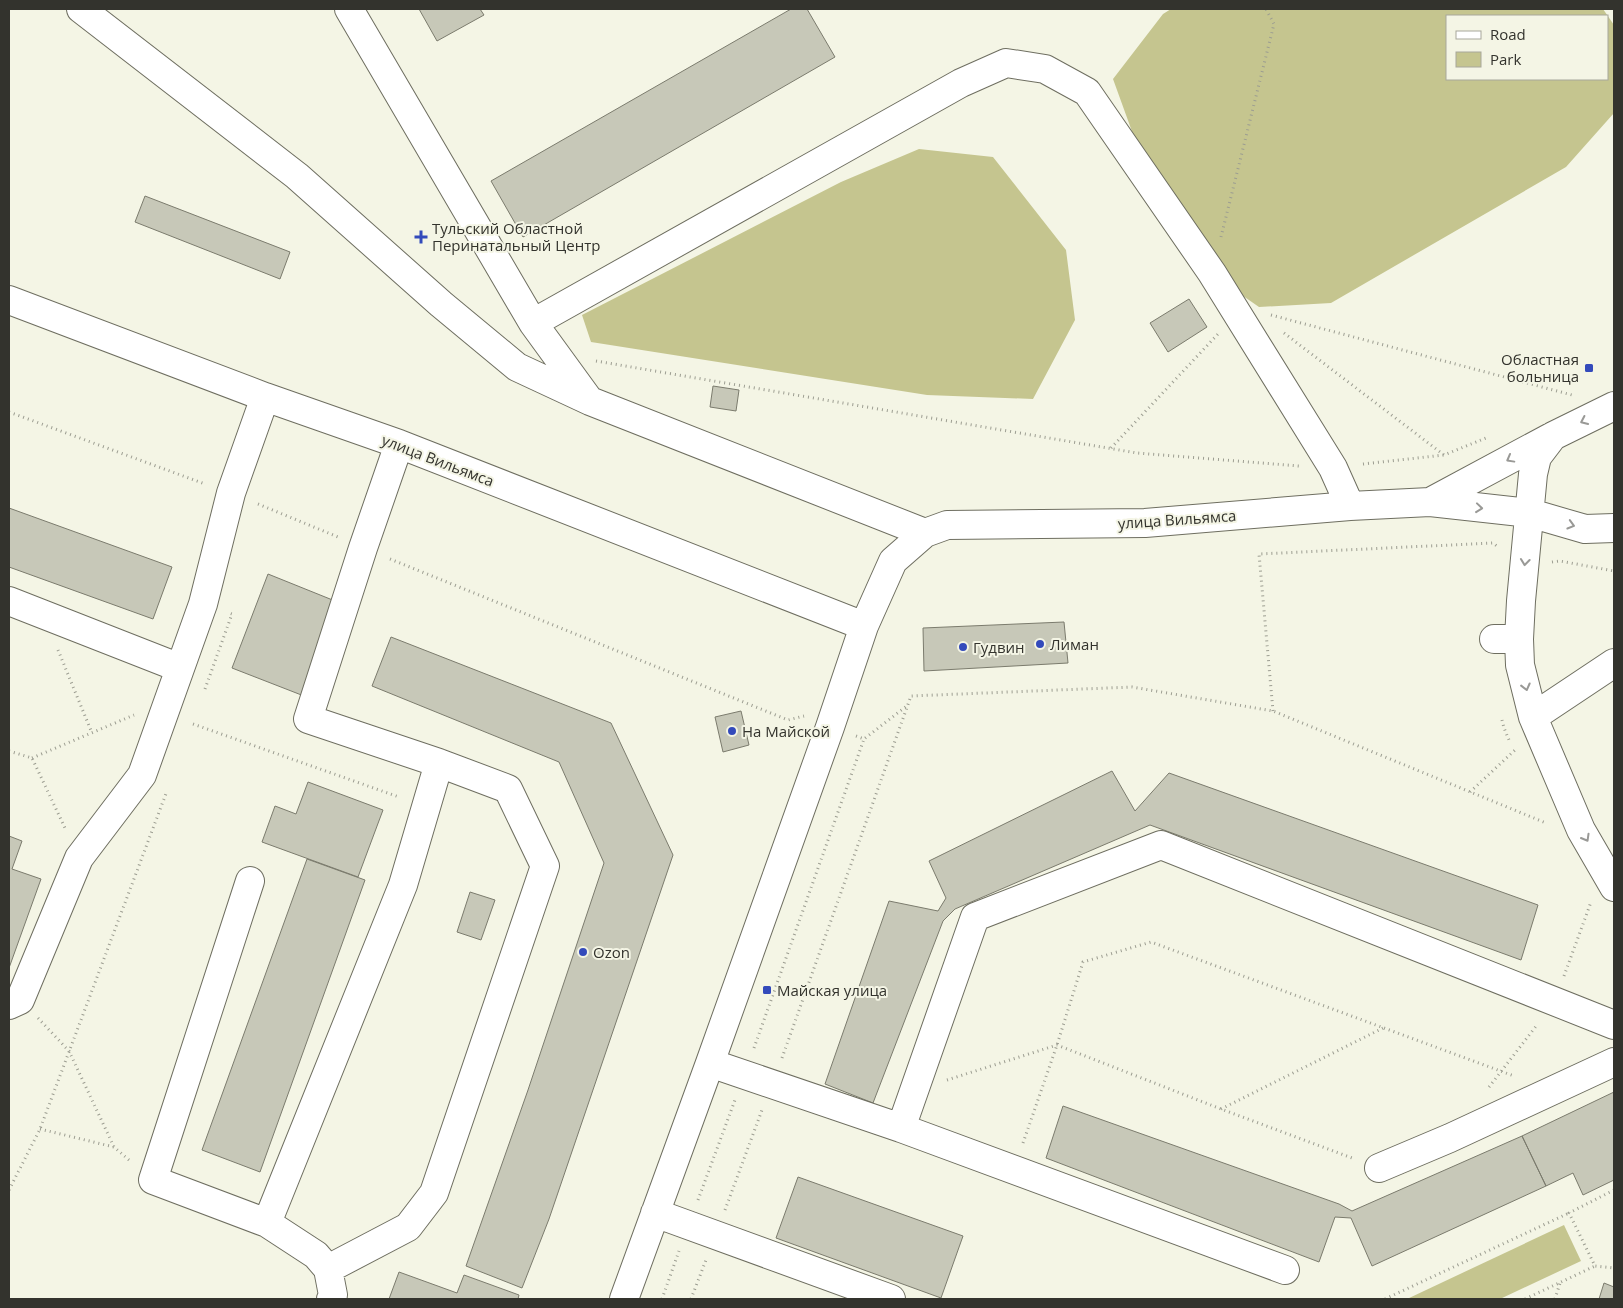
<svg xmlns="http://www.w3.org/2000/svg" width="1623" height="1308" font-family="'Open Sans',sans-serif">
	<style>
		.green { fill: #c5c58f; fill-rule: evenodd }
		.building { fill: #c7c8b8; stroke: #7b7b6d }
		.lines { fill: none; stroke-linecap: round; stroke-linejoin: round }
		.minor-casing { stroke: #6e6e60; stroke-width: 30 }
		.path { stroke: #9c9d91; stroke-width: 3; stroke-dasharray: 1 4; stroke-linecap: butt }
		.minor { stroke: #fff; stroke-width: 28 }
		.oneway { stroke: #999996 }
		.poi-dot { fill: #334abb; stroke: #f4f5e5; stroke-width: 2 }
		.labels { text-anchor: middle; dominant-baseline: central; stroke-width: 4; stroke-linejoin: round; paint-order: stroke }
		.poi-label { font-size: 15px; fill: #33332d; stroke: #f4f5e5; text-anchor: start }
		.street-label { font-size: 15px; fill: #33332d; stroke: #f4f5e5 }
	</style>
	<rect width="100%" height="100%" fill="#f4f5e5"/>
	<path class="green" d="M1171,9H1603L1614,25V113L1566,167L1331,303L1259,307L1236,291L1134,137L1113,79L1163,14ZM1447,16H1607V79H1447Z
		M919,149L993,157L1066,250L1075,320L1033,399L927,395L591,342L582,315L841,182Z
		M1564,1225L1581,1261L1500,1299H1407Z"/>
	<path class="building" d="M419,9H480L484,15L437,41Z
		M791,9H807L835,57L523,237L491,181Z
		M145,196L290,252L280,279L135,222Z
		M1189,299L1207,327L1168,352L1150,323Z
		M713,386L739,390L736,411L710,407Z
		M9,508L172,567L153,619L9,567Z
		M268,574L340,603L304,696L232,668Z
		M1064,622L1068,663L924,671L923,628Z
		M391,637L611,723L673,855L549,1219L522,1288L466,1266L528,1090L604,863L559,762L372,686Z
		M741,711L749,745L723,752L715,717Z
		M1112,771L1135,811L1169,773L1538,905L1521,960L1150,825L955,909L943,921L873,1103L825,1084L889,901L938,911L946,898L929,861Z
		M308,782L383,810L358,877L262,842L275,806L296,814Z
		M9,836L22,841L12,869L41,879L9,968Z
		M307,859L365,880L260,1172L202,1150Z
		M470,892L495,900L481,940L457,932Z
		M1614,1092V1180L1583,1195L1573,1173L1546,1186L1522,1136Z
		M1063,1106L1339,1204L1352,1211L1522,1136L1546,1186L1372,1266L1351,1218L1335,1217L1319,1262L1046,1158Z
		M798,1177L963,1236L941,1298L776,1238Z
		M399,1272L457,1293L464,1275L519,1295L518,1299H389Z
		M1604,1283L1614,1287V1299H1599Z"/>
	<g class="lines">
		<g class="minor-casing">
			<path id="minor" d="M81,9L297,176L441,304L517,367L590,401L925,533
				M349,9L533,323L589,400
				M9,300L265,397L399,444L864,626
				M533,323L961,83L1006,63L1045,69L1087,92L1212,273L1333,468L1350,506
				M1553,436L1537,457L1533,474L1521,601L1519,639L1520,665L1533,717L1581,830L1614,887
				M1430,502L1553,436L1614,406
				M9,601L180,668
				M1494,639H1519
				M1533,717L1614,663
				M250,881L153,1180L267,1223
				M9,1005L20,1000L79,858L142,775L203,604L231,493L265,397
				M710,1063L901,1128
				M1379,1168L1450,1138L1614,1062
				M655,1213L891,1299
				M328,1269L408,1227L434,1193L545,866L508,789L439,763
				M1285,1270L901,1128L975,917L1161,845L1614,1025
				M331,1299L333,1295L328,1269L316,1255L267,1223L403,885L439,763L308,719L363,548L399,444
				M624,1299L710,1063L830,727L864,626L893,561L925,533L947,525L1145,523L1350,506L1430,502L1530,513L1585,529L1614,528"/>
		</g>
		<path class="path" d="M1221,237L1274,24L1266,9
			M1271,315L1572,395
			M1284,333L1444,455L1486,438
			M596,361L1137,453L1299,466
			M9,412L205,484
			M1111,448L1218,334
			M1363,464L1444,455
			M258,504L338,537
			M390,559L788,720L804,716
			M1552,562L1560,561L1614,571
			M58,650L92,733
			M205,689L232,614L229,613
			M1273,711L1259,554L1493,543L1498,547
			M1502,720L1504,728L1509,740
			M193,724L399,797
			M856,736L864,739L908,705
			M9,751L32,758L65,828
			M32,758L134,715
			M1470,792L1515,750
			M1564,976L1591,902
			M38,1018L69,1051L114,1147
			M754,1048L864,739
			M782,1058L911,696L1132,687L1273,711L1546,823
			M947,1080L1057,1045L1221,1109L1352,1158
			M1489,1087L1537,1025
			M1221,1109L1383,1028
			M40,1129L114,1147L129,1160
			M1023,1143L1057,1045L1083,962L1151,942L1514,1076
			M9,1190L40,1129L167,791
			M1614,1190L1569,1213L1595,1266L1614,1268
			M698,1200L735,1100
			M725,1210L762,1110
			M662,1299L679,1251
			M691,1299L706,1260
			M1385,1299L1569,1213
			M1525,1299L1595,1266
			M1555,1299L1560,1283"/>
		<use href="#minor" class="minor"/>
	</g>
	<defs><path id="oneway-chevron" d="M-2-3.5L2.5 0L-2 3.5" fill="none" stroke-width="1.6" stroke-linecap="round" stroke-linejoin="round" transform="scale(1.25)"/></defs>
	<g class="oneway">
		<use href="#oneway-chevron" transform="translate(1584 421) rotate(155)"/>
		<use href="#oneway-chevron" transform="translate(1510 459) rotate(151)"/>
		<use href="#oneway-chevron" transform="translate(1479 508) rotate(6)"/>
		<use href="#oneway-chevron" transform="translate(1571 525) rotate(16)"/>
		<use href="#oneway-chevron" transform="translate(1525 562) rotate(96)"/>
		<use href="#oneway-chevron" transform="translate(1526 687) rotate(76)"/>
		<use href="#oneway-chevron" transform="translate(1586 838) rotate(60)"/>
	</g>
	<g class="poi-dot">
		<path d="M418.5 229.5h5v5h5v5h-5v5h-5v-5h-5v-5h5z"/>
		<rect x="1584" y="363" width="10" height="10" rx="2.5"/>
		<circle cx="1040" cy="644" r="5"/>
		<circle cx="963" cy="647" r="5"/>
		<circle cx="732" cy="731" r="5"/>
		<circle cx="583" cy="952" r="5"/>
		<rect x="762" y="985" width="10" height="10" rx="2.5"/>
	</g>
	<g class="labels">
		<g class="poi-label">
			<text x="432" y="228">Тульский Областной<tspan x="432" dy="17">Перинатальный Центр</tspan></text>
			<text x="1579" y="359" text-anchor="end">Областная<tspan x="1579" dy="17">больница</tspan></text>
			<text x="1050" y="644">Лиман</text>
			<text x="973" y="647">Гудвин</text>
			<text x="742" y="731">На Майской</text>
			<text x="593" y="952">Ozon</text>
			<text x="777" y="990">Майская улица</text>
		</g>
		<g class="street-label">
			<text transform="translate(438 460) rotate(21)">улица Вильямса</text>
			<text transform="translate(1177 519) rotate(-4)">улица Вильямса</text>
		</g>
	</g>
	<rect width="1623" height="1308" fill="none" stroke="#33332d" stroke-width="20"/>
	<rect x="1446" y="15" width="162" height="65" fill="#f4f5e5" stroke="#a7a79b"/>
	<rect x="1456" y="31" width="25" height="8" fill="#ffffff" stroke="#a7a79b"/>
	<text x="1490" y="40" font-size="15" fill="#33332d">Road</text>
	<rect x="1456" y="52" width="25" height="15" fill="#c5c58f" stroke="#a7a79b"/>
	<text x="1490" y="65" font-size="15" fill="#33332d">Park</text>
</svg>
